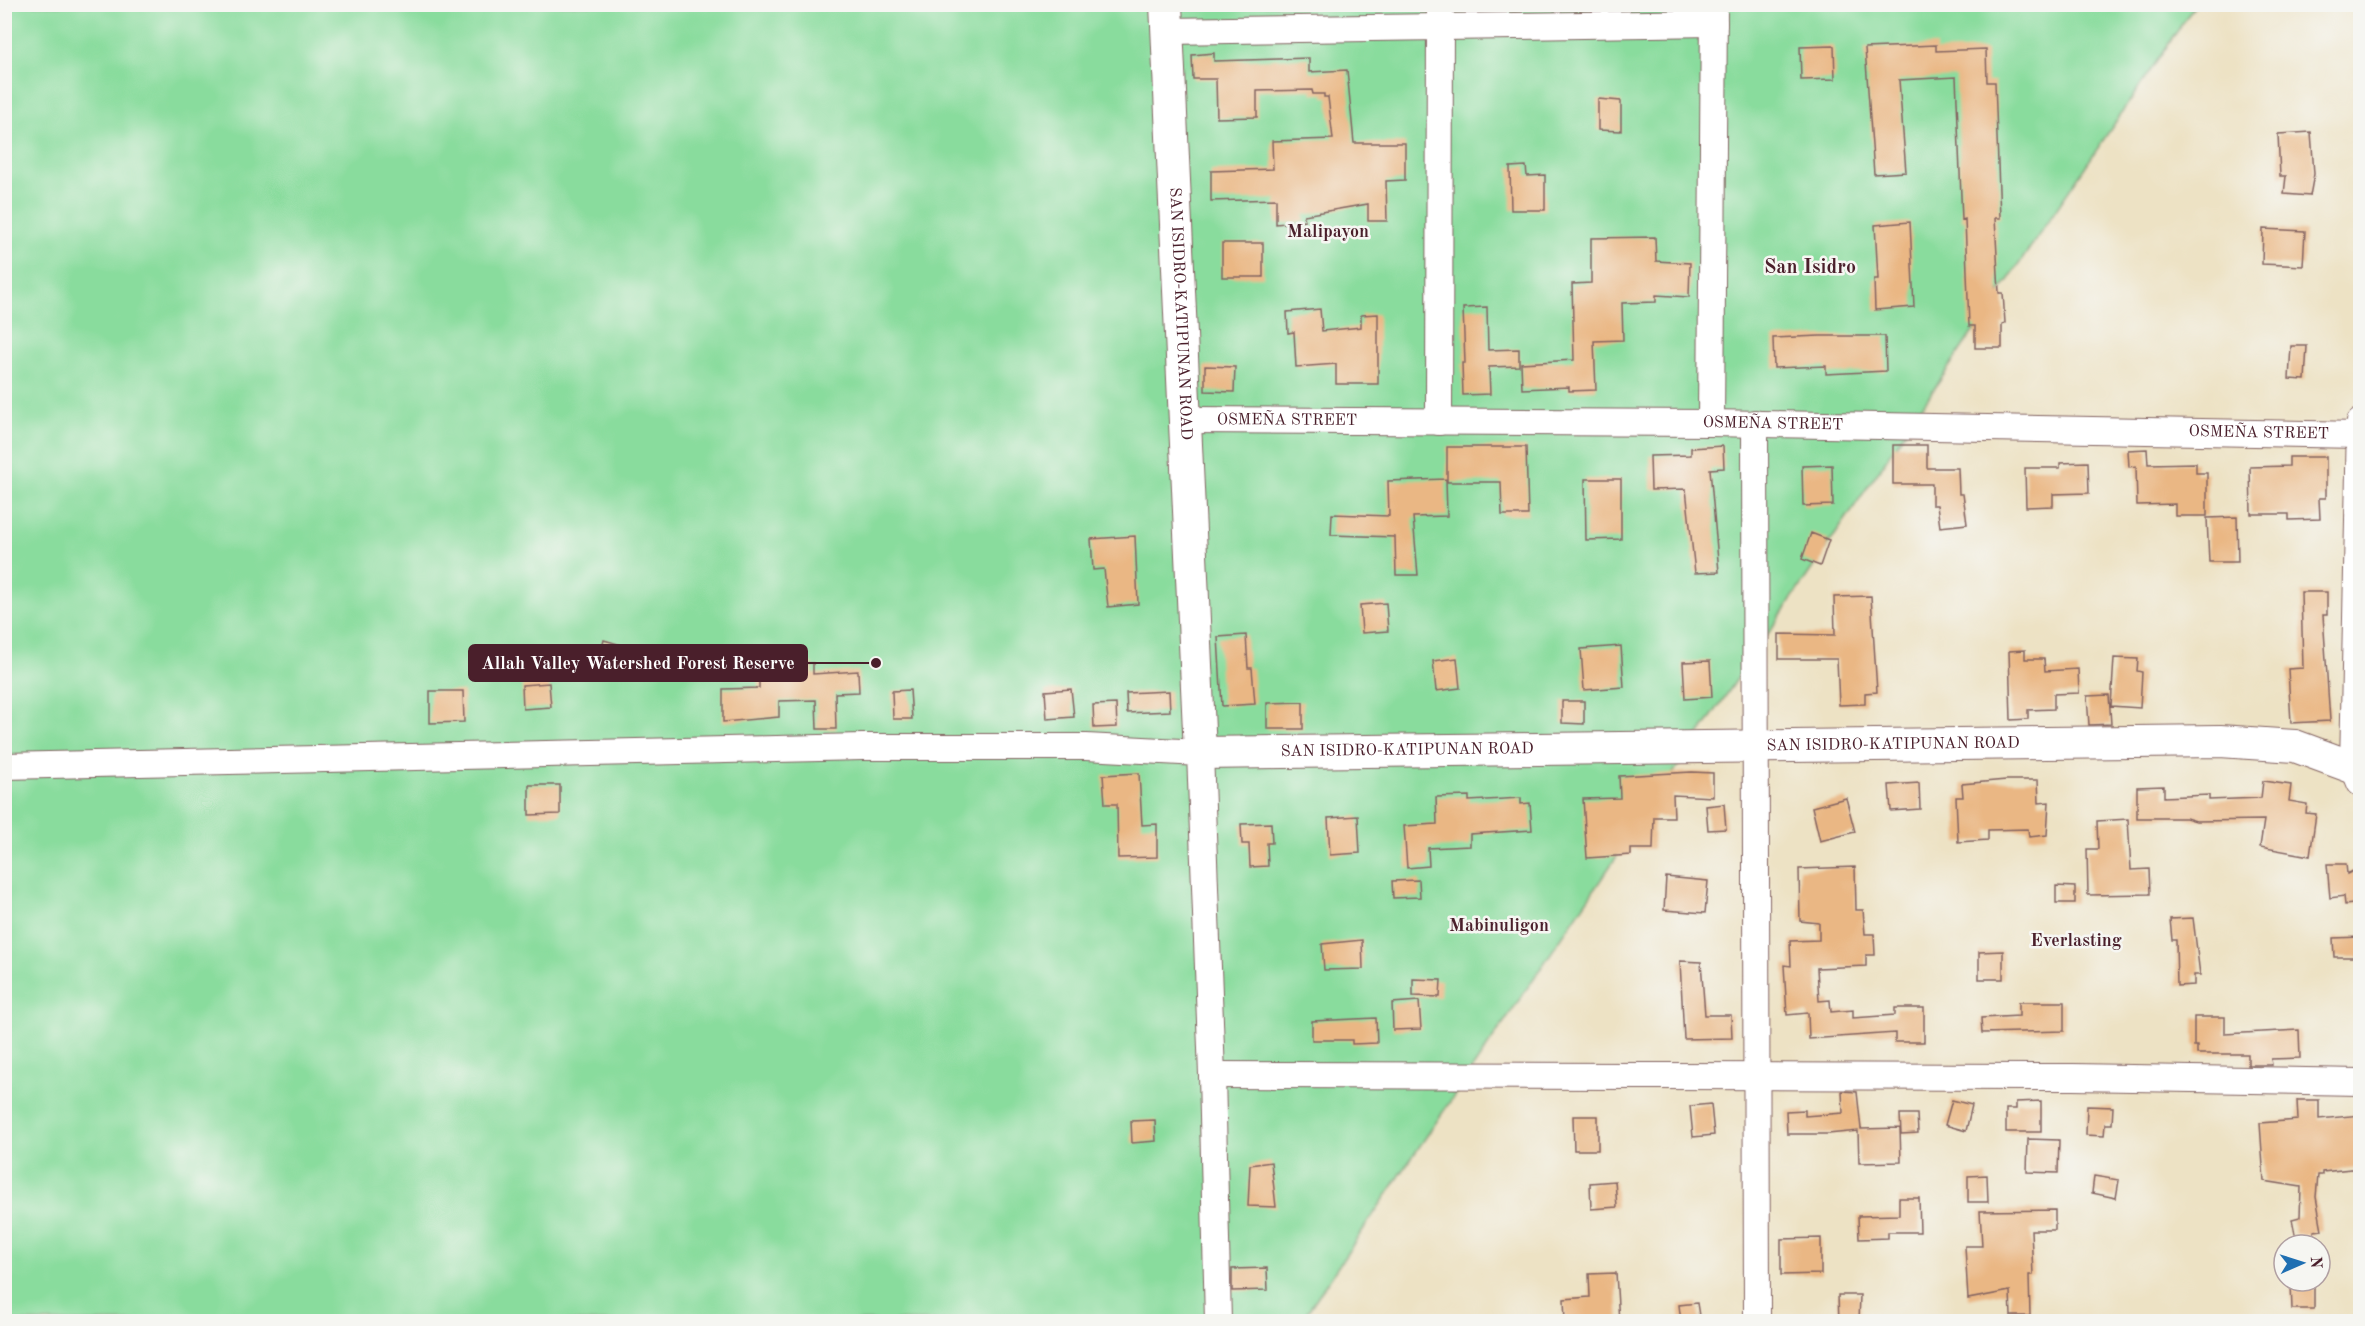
<svg xmlns="http://www.w3.org/2000/svg" width="2365" height="1326" font-family="'Old Standard TT',serif">
	<style>
		.green { fill: #89dc9d; stroke: #6a7e64; stroke-width: 1.5 }
		.building { fill: #eab784 }
		.lines { fill: none; stroke-linecap: round; stroke-linejoin: round }
		.minor-casing { stroke: #836361; stroke-width: 28 }
		.tertiary-casing { stroke: #836361; stroke-width: 34 }
		.minor { stroke: #fff; stroke-width: 26 }
		.tertiary { stroke: #fff; stroke-width: 32 }
		.labels { text-anchor: middle; dominant-baseline: central; stroke-width: 5; stroke-linejoin: round; paint-order: stroke }
		.street-label { font-size: 16px; fill: #4a1f2b; stroke: #f6f6f2 }
		.neighbourhood-label { font-size: 18px; font-weight: bold; fill: #4a1f2b; stroke: #f6f6f2 }
		.quarter-label { font-size: 20px; font-weight: bold; fill: #4a1f2b; stroke: #f6f6f2 }
		.leader { fill: none; stroke: #4a1f2b; stroke-width: 2 }
		.callout-dot { fill: #4a1f2b; stroke: #f6f6f2; stroke-width: 2 }
		.callout { fill: #4a1f2b; stroke: #4a1f2b; stroke-width: 2 }
		.callout-label { font-size: 18px; text-anchor: middle; font-weight: bold; fill: #fff }
	</style>
	<rect width="100%" height="100%" fill="#f6f6f2"/>
	<filter id="ink" filterUnits="userSpaceOnUse"><feTurbulence type="fractalNoise" baseFrequency=".0167" numOctaves="2"/><feDisplacementMap in="SourceGraphic" scale="12" xChannelSelector="R" yChannelSelector="G"/><feConvolveMatrix kernelMatrix="1 2 1 2 8 2 1 2 1" color-interpolation-filters="sRGB"/></filter>
	<filter id="wash" filterUnits="userSpaceOnUse"><feTurbulence type="fractalNoise" baseFrequency=".008" numOctaves="4" result="noise"/><feDisplacementMap in="SourceGraphic" scale="24" xChannelSelector="R" yChannelSelector="G"/><feGaussianBlur stdDeviation="1.35" result="paint"/><feColorMatrix in="noise" values="0 0 0 0 0 0 0 0 0 0 0 0 0 0 0 0 0 1.4 0 .05"/><feComposite in="paint" operator="in"/></filter>
	<g filter="url(#wash)">
		<rect width="100%" height="100%" fill="#ede2c4"/>
		<path class="green" d="M5,5H2195L1301,1321L5,1322Z"/>
		<g id="blocks">
			<path class="building" d="M1936,45V51L1986,49L1987,82H1995L2000,218H1995L1999,293H2003L2005,323L2002,324V348H1975V326H1969L1965,219L1962,220L1956,77L1899,80L1906,172L1874,174L1865,48Z
				M1834,46L1835,79L1801,80L1800,47Z
				M1214,53V61L1309,58V72L1347,70L1354,143H1405V180L1386,181L1387,221H1368V204L1304,215L1305,221L1276,224V199L1211,201V171L1273,169L1272,141L1333,139L1328,97H1324V94H1313L1312,90L1257,91V117L1217,118L1216,79H1193L1192,55Z
				M1598,99L1621,101V131L1598,130Z
				M2311,132L2314,174L2310,196L2284,194L2286,176H2280L2278,134Z
				M1526,166L1527,176L1545,175V210H1511L1510,167Z
				M1910,222L1914,307L1875,310L1874,279H1878L1875,225Z
				M2263,229L2305,231L2303,266L2262,264Z
				M1655,237L1656,261L1690,263L1689,297L1656,295V302L1622,303L1623,340L1594,341L1596,390L1569,391V387L1522,389L1521,363L1574,360L1572,284L1591,283V238Z
				M1222,243H1263V277H1222Z
				M1487,307L1488,350L1519,349V366L1489,367L1490,394L1463,395L1462,363H1465L1463,308Z
				M1320,309L1322,331L1361,327V315L1378,314V384H1336V364L1296,367L1294,332L1288,333L1287,312Z
				M1820,336H1885L1886,371L1826,374V366L1774,368L1773,338Z
				M2291,346H2307L2305,380L2289,379Z
				M1205,366L1235,367L1234,392L1205,391Z
				M1893,445H1927V468H1958L1959,494H1963L1967,524L1940,527L1937,505H1932V484H1893Z
				M1723,446L1724,468L1710,469L1719,572L1695,573L1686,489L1651,490L1650,456L1691,455V448Z
				M1447,447H1526L1528,515H1502L1501,482H1447Z
				M2147,449L2148,464L2196,463V473H2207V516H2175V504L2137,505L2136,466L2129,467L2128,450Z
				M2289,457H2326V498H2319L2320,519L2289,520V514H2251L2250,467L2289,466Z
				M2088,462L2089,493L2053,494V506L2026,507L2025,468H2060V463Z
				M1832,465L1833,505L1803,506L1802,466Z
				M1446,479L1447,516L1413,517L1418,575H1396L1395,537L1331,535L1332,514L1389,516L1388,481Z
				M1585,479H1621V539L1586,540Z
				M2237,517L2238,562H2209L2207,518Z
				M1811,533L1829,540L1820,566L1802,559Z
				M1135,536L1138,604L1108,607L1104,569L1093,570L1091,539Z
				M2301,592H2327V615H2323L2330,721L2291,723L2288,669L2303,668Z
				M1871,596L1877,692L1865,693V704L1839,705L1837,659H1779V634L1835,635L1834,597Z
				M1386,603L1388,631L1362,633L1360,605Z
				M1246,635L1248,668H1252L1255,704L1222,706L1218,637Z
				M604,640L625,646L620,665L599,659Z
				M1621,646L1624,687L1584,690L1581,649Z
				M2025,650V659H2044L2045,671L2078,669L2079,693L2054,694V709L2028,710V719L2011,720L2009,651Z
				M1457,658L1460,688L1436,691L1433,661Z
				M2114,658L2138,659L2137,671L2142,672L2140,708L2111,706Z
				M1710,661L1712,697L1685,699L1683,662Z
				M782,663H813V674L858,671L859,692L835,693L836,729H817L816,700L779,701V717L723,722V689L759,688V675H782Z
				M549,683L551,707L523,709L522,685Z
				M1071,689L1074,717L1047,719L1045,691Z
				M910,690L912,719H893L892,691Z
				M430,691H463L464,722L430,723Z
				M1169,691L1170,711L1127,713L1126,693Z
				M2109,695L2111,724L2089,725L2087,696Z
				M1562,701H1584V724L1562,723Z
				M1303,702V729H1267V703Z
				M1116,704L1117,727L1094,728L1093,705Z
				M1692,772L1713,773V797L1673,795L1674,817H1654L1653,849H1631V855L1587,858L1583,799L1620,798L1619,776Z
				M1139,773L1142,825L1157,824V857L1118,858L1117,804H1105L1103,775Z
				M2006,780H2038L2039,803L2049,802L2047,835L2029,837L2028,829L1988,830V840L1958,842L1956,797H1963L1962,784Z
				M2263,781L2291,785L2289,801L2307,804L2306,813L2316,814L2310,856L2260,847L2264,820L2196,821L2186,818H2137V787L2164,786V797L2209,795V800L2261,798Z
				M1919,783L1920,809L1891,811L1889,785Z
				M529,785H560V814L529,815Z
				M1469,796V801L1521,798V804L1530,803L1532,830L1470,834V846L1428,848L1429,866L1407,868L1404,826L1437,824L1436,797Z
				M1846,798L1855,832L1820,841L1812,807Z
				M1724,804L1726,829L1708,830L1706,806Z
				M1358,816L1360,853L1330,855L1328,818Z
				M2128,819L2131,870L2149,869L2150,894L2088,895L2087,849H2098L2097,821Z
				M1271,823L1272,843H1267L1268,866L1250,867L1249,844H1242L1241,824Z
				M2327,864H2346L2347,874L2361,867V903L2345,905L2344,896L2330,898Z
				M1855,867L1856,910H1863L1865,934H1874L1875,955H1866V966L1817,968L1819,1001L1830,1000L1831,1012L1853,1010V1018L1895,1015V1008H1924V1042H1895V1033L1809,1039L1808,1013L1787,1015L1784,965L1791,966L1790,941L1819,940V923L1800,921L1799,869Z
				M1666,877L1708,881L1705,913L1664,910Z
				M1419,880L1420,897L1393,898L1392,881Z
				M2056,886L2075,887V903H2056Z
				M2193,918L2200,975H2194V985L2177,986L2176,940H2172L2170,919Z
				M2361,937V957H2334L2333,938Z
				M1362,940L1363,969L1324,970L1322,944Z
				M2003,951V979H1979V952Z
				M1680,961L1701,962L1705,1015H1731L1732,1038L1684,1039Z
				M1413,979L1441,980L1440,997L1413,996Z
				M1419,1001L1421,1029L1393,1030L1392,1003Z
				M2019,1002H2064V1031L1982,1033L1981,1018L2019,1016Z
				M2194,1017H2225V1034L2299,1030L2300,1058L2271,1059L2272,1065H2248V1054H2197V1046H2194Z
				M1376,1018L1377,1043L1352,1044V1040H1312V1021Z
				M1842,1091L1857,1092L1861,1129L1900,1128L1901,1162L1859,1163L1858,1131L1828,1134H1787L1786,1111L1805,1110V1116L1843,1113Z
				M1952,1100L1972,1105L1966,1131L1945,1125Z
				M2297,1100H2319V1119L2361,1115V1168L2322,1172V1175H2318L2316,1197L2322,1230L2314,1231V1235L2295,1234L2292,1219L2300,1217L2301,1187L2264,1181L2260,1123L2298,1120Z
				M2041,1101V1132H2006V1109H2016V1102Z
				M1711,1104L1714,1135L1693,1137L1690,1106Z
				M2087,1106L2113,1107L2112,1124H2105L2104,1136L2086,1135Z
				M1900,1114H1917L1918,1133L1901,1134Z
				M1573,1116H1598V1150H1574Z
				M1155,1120L1156,1141L1132,1143L1131,1121Z
				M2028,1139L2059,1140L2058,1173L2027,1172Z
				M1271,1162L1276,1207L1248,1206L1250,1165Z
				M1987,1175L1988,1202H1968V1176Z
				M2094,1176L2119,1180L2116,1198L2092,1193Z
				M1615,1181L1617,1207L1591,1209L1590,1183Z
				M1899,1198H1919L1920,1232H1888V1238L1859,1239L1858,1216L1899,1215Z
				M2055,1210V1230H2031L2033,1275H2029L2030,1316H2011L2010,1291L1968,1299L1965,1246H1982L1980,1211Z
				M1821,1238V1274L1781,1275V1239Z
				M1267,1268L1268,1290L1232,1291V1269Z
				M1616,1273L1619,1322H1565L1564,1299L1590,1297L1589,1274Z
				M2291,1284H2314V1309H2292Z
				M1838,1295H1860L1859,1322H1839Z
				M1697,1303L1700,1322H1681L1679,1305Z"/>
		</g>
	</g>
	<g filter="url(#ink)">
		<use href="#blocks" fill-opacity="0" stroke="#836361" stroke-width="1.5"/>
		<g class="lines">
			<g class="minor-casing">
				<g id="minor">
					<path d="M1167,31L1714,23"/>
					<path id="s1" d="M1185,420L1711,423L2360,435"/>
					<path d="M1439,422L1440,4"/>
					<path d="M1711,423L1714,4"/>
					<path d="M1755,423L1757,1322"/>
					<path d="M4,766L863,747H1086L1200,753L1212,1075L1218,1322"/>
					<path d="M2360,783L2353,766L2360,422"/>
					<path d="M1212,1075L2073,1077L2360,1082"/>
				</g>
			</g>
			<g class="tertiary-casing">
				<g id="tertiary">
					<path id="s2" d="M1166,4L1200,753L2220,741L2295,746L2360,770"/>
				</g>
			</g>
			<use href="#minor" class="minor"/>
			<use href="#tertiary" class="tertiary"/>
		</g>
	</g>
	<g class="labels">
		<g class="street-label">
			<text stroke="none"><textPath href="#s2" startOffset="310">SAN ISIDRO-KATIPUNAN ROAD</textPath></text>
			<text stroke="none"><textPath href="#s1" startOffset="102">OSMEÑA STREET</textPath></text>
			<text stroke="none"><textPath href="#s1" startOffset="588">OSMEÑA STREET</textPath></text>
			<text stroke="none"><textPath href="#s1" startOffset="1074">OSMEÑA STREET</textPath></text>
			<text stroke="none"><textPath href="#s2" startOffset="1443">SAN ISIDRO-KATIPUNAN ROAD</textPath></text>
			<text stroke="none"><textPath href="#s2" startOffset="957">SAN ISIDRO-KATIPUNAN ROAD</textPath></text>
		</g>
		<g class="neighbourhood-label">
			<text x="1328" y="232">Malipayon</text>
			<text x="1499" y="926">Mabinuligon</text>
			<text x="2076" y="941">Everlasting</text>
		</g>
		<g class="quarter-label">
			<text x="1810" y="268">San Isidro</text>
		</g>
	</g>
	<path class="leader" d="M876 663L807 663"/>
	<circle class="callout-dot" cx="876" cy="663" r="6"/>
	<rect class="callout" x="469" y="645" width="338" height="36" rx="6"/>
	<g class="callout-label">
		<text x="638" y="669">Allah Valley Watershed Forest Reserve</text>
	</g>
	<rect width="2365" height="1326" fill="none" stroke="#f6f6f2" stroke-width="24"/>
	<g transform="translate(2302 1263) rotate(87)"><circle r="28" fill="#f6f6f2" stroke="#b1a0a2" stroke-width="1.5"/>
	<path d="M0-4.5L10 22L0 15L-10 22Z" fill="#1f6fb2"/>
	<text y="-9" font-size="16" font-weight="bold" text-anchor="middle" fill="#4a1f2b">N</text>
	</g>
</svg>
